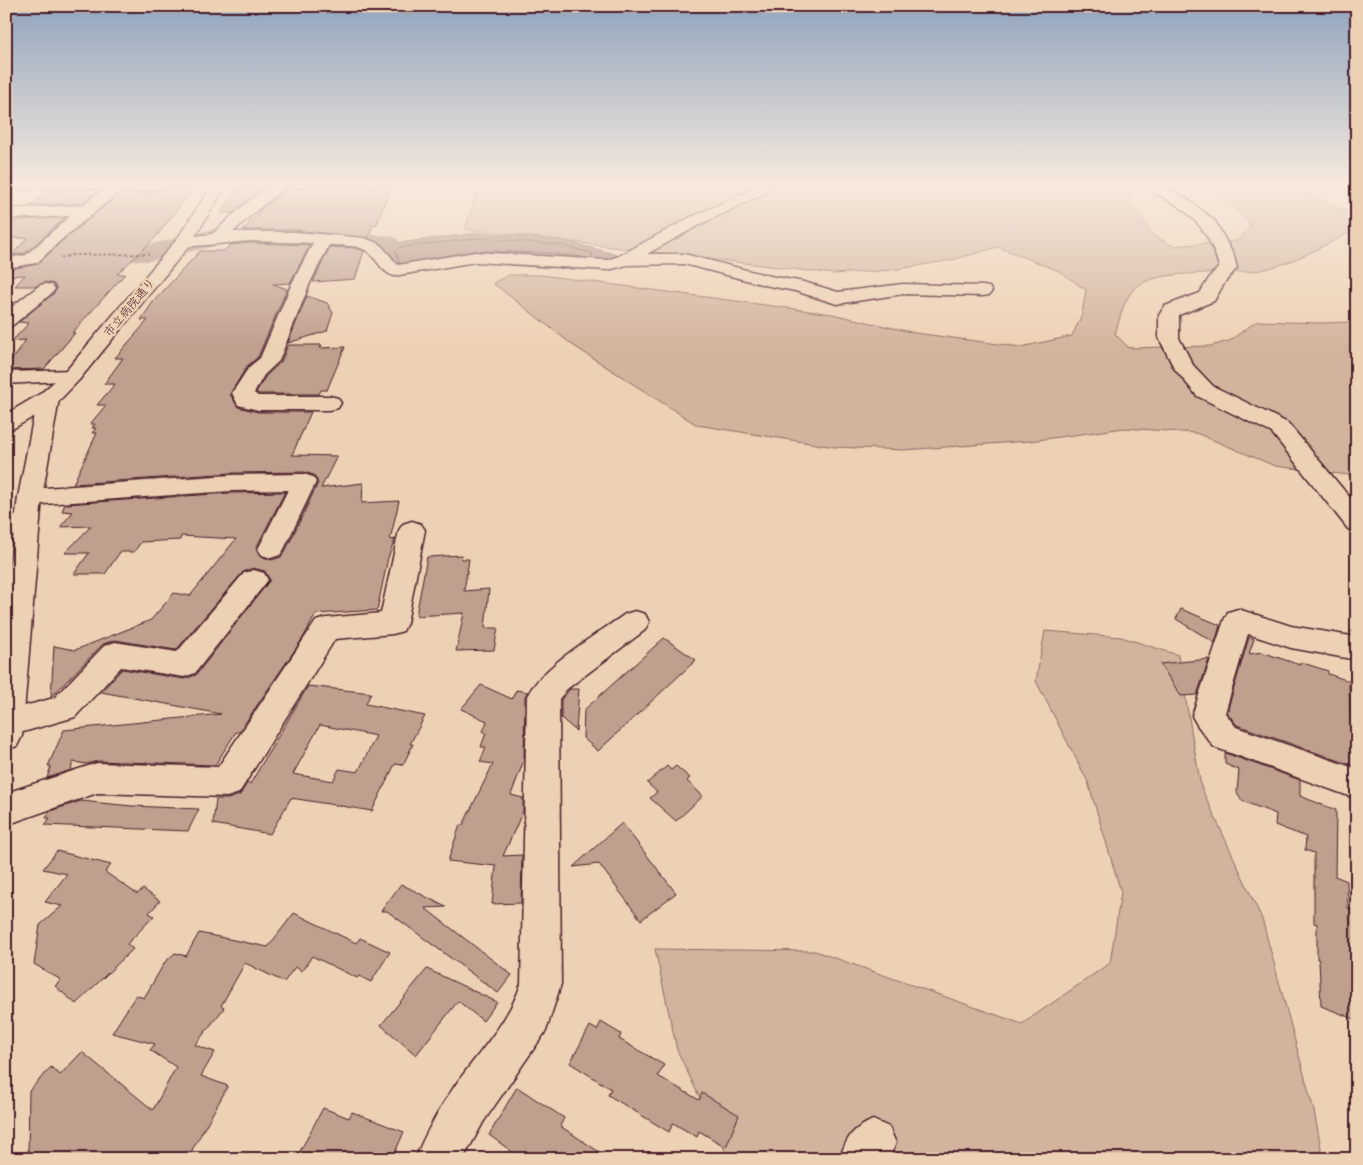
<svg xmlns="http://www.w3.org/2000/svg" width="1363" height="1165" font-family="Delius,'Klee One',sans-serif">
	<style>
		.green { fill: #d2b49e; stroke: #8e6a64 }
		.water { fill: #ac8b7e; stroke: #85605d }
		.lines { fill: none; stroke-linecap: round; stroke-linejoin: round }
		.shore { stroke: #714a4c; stroke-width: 1 }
		.river { fill: #ac8b7e; fill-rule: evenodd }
		.building { fill: #bf9f8e; stroke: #4a1f2b; fill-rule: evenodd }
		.minor-casing { stroke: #4a1f2b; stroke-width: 3 }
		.tertiary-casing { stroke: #4a1f2b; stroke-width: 3 }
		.secondary-casing { stroke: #4a1f2b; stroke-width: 3 }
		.path { stroke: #4a1f2b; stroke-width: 2; stroke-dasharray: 3 2.5; stroke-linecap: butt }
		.minor { fill: #edd1b4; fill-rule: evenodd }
		.tertiary { fill: #edd1b4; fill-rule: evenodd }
		.secondary { fill: #edd1b4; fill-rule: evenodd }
		.labels { text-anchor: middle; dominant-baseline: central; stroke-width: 4.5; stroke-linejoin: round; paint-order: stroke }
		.far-street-label { font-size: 12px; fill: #4a1f2b; stroke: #edd1b4 }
	</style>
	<rect width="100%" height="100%" fill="#edd1b4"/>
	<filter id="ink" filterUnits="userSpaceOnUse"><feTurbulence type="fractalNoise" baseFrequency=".02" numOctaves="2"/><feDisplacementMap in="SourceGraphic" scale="10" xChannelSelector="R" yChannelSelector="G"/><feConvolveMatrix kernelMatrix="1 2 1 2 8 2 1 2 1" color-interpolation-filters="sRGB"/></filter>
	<g filter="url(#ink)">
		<path class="green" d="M480,184H1136L1127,189L1131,204L1154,236L1173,246L1238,241L1251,226L1214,184C1228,184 1243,183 1257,184C1292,188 1326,200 1357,217L1349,233C1321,247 1292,264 1261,270C1231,276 1154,267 1134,289C1123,300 1120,319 1115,334L1129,348L1211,346L1229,341L1257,321L1319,323L1357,322V476L1275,466L1196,433L1124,428L1030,441L904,450L835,447L697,425L574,346L493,283L509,275H541L832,314L915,333L1021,347L1072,336L1082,315L1086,290L1059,271L998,247L952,260L892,270L834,274L465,229Z
			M1045,631L1121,637L1178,655L1201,787L1262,919L1314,1111L1323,1159H729L677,1050L655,949L815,951L1022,1024L1110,963L1121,892L1088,782L1036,681Z"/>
		<path class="water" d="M479,233L561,240L622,256L607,263L475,256L396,270L388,244Z"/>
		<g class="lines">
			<path class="shore" d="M480,251L547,253L582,257
				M400,263L395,251L397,248L479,238L560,245L592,253L593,258"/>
			<path class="river" d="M229,227L238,229L242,235L238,241L148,261H73L6,277V261L73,245H148L217,228Z
				M322,229L388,236L397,238L401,244L397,250L388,252L313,243L309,237L313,231Z"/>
		</g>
		<path class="building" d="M167,184H197L155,238L117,274H125L72,333H75L44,369L6,370V367L20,350L17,351L26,340L12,341L29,323L19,322L53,294L57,289L54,284L46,282L36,286H15L25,275L6,276V270L38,264L62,241L121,193H147L163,189Z
			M309,184L368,185H391L377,224L373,225L368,238L296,230H243L260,212H258L289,187L306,188Z
			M241,185L267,186L233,213H221Z
			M102,188L82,203L31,206L46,191Z
			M65,218L25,253L12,255L27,238H6V229L16,220Z
			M251,243L310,245L290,283L273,284L287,289L258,357L247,366L230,394L238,407L258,412H311L292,455L337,456L321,488L363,483L362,503L399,501L390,540L395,539L388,558L377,610L316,614L303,638L239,732H236L215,765L97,761L87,764L73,762L71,770L47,778L51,766H48L64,730L221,714L101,692L122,669L184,679L196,675L270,580L265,571L253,568L243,572L176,650L115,640L103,644L51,697L54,646L75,650L151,620L174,593L190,596L236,539L181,536L180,540L141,542L134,552H120L105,574H74L89,553H65L91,526L60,527L73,512L62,511L65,504L231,493L285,492L256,548L260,556L272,560L281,557L286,550L318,483L314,475L304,472L231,473L73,484L97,433H92L96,428H92L95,424H90L106,405H97L115,384H104L123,358H115L148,320H141L153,302L200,251H224L230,245Z
			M330,247L355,248L364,251L355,279L313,282Z
			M307,296L327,303L333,313L327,331L288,343Z
			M288,345H322L320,348L345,347L327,390H321L319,394H259L256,392L266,376L281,362Z
			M462,555L461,559H469L464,591L489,589L485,628H498L494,650L456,651L464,613L416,616L427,557Z
			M1181,609L1220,625L1215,643L1176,619Z
			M1249,637L1254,639L1249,654L1262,652L1300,665V662L1328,671V674L1349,681L1350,714L1357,716V767L1237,725L1228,714L1229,705Z
			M664,638L696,660L598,751L583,738L584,710Z
			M1209,659L1197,695L1181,696L1160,664Z
			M481,685L512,699L516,690L528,692L525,696L524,760L511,795L523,798V811L503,856L522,855L521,903L492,904L496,866L448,861L460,825H463L493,764L480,762L486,747H481L486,733L483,732L487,721L461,709Z
			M308,686L371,693L366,704L425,716L410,744H413L403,765L395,764L372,811L291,798L270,834L213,824L216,799H228L240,795L247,783L250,784ZM320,725L376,736L358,772L339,769L333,781L293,774Z
			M570,689H579L576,731L561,718V700Z
			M1225,753L1300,780V796L1336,810L1335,876L1347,881L1348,908L1357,912V1020L1321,1006L1319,960L1317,959V924L1314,923V853L1305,850L1306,837L1275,825L1276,814L1242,801L1237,792L1239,770L1225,764Z
			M667,766L671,770L676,766L690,778L687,781L703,796L676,821L650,798L657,792L647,783Z
			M81,801L132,806L199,809L188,831L45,825L50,818H46L50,811Z
			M622,823L676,893L641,920L599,864L573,867Z
			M57,851L111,865L105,872L137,894L143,889L160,901L149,913L154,916L127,944L133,949L76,1004L55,986L61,980L34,964L40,925L62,906L45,902L67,874L43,869Z
			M401,884L446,907L425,908L512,975L498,993L387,911H381Z
			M294,913L356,943L360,938L390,952L371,982L359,976L357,978L312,956L302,971L295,967L284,982L245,963L221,1006L224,1008L195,1045L215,1052L201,1076L228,1086L187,1159H28L29,1091L51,1067L60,1075L82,1052L153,1110L176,1067L150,1050L155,1044L112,1033L136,995L144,998L165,962L175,953L186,956L199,933L268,947Z
			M427,969L497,1002L483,1021L458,1001L416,1055L381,1025Z
			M601,1022L621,1034L619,1039L664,1065L658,1076L699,1100L702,1093L739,1115L726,1147L699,1131L697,1137L673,1123L669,1132L608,1095L611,1089L570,1063L590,1026L597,1030Z
			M517,1087L564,1118L560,1126L610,1159H522L489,1135Z
			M323,1108L349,1118L352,1112L404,1132L392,1159H296Z"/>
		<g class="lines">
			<g class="minor-casing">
				<path id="minor" d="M6,184H56L54,187L49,188L6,190Z
					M110,184H165L163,187L147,191H120L61,240L37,263L6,268V258L26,255L70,216L6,219V209L83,205Z
					M273,184H290L257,210L233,232H296L364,238L380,244L398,265L475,252L607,260L619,256L691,217L745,193L753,188L755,184H769L764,194L703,223L647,254H684L770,276L804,282L838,292L903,284L983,286L989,287L992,291L989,295L983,296L903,294L837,304L795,291L769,286L684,264L627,265L608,270L475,262L394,276C382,273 378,260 368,252C359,244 341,246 329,245L310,283L279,361L264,375L254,393L258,396H330L338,398L341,403L338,408L330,410H258L238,405L232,393L249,367L260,358L292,283L313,243L251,241L183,247L177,246L175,242L177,238L212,234L245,204Z
					M1144,184H1162L1186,198L1215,221L1234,256L1237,268L1225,282L1214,301L1179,315V338L1193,365L1213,386L1288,423L1357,506V532L1348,529L1272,433L1197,396L1174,368L1159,338V315L1165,306L1200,293L1211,275L1219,267C1212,238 1195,215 1170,201C1161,196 1149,192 1144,184Z
					M46,284L52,285L55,289L52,293L13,325L6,327V311L40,285Z
					M304,474L313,477L316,482L284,549L280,555L271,558L262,555L258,549L288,490L231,491L30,505L21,503L18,497L21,491L30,489L231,475Z
					M27,512L36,515L40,521L36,527L6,536V518Z
					M412,521L421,524L425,530L407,623L403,631L393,634L335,639L239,793L227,797L97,793L6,825V793L97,763L218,767L316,621L326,618L381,613L399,530L403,524Z
					M254,570L264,573L268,580L195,673L184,677L121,667L75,717L6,737V711L54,698L104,646L115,642L177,652L244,573Z
					M1238,609L1291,626L1357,637V660L1291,648L1248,634L1225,713L1236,727L1357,769V799L1214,747L1197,725L1192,716L1224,620L1228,612Z
					M635,611L645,614L649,622L645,630L567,689L559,699L561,984L546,1031L484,1121L463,1159H415C425,1134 439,1109 454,1087C477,1054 508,1023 521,984L527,696C544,664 595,636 625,614Z
					M873,1120L889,1127L896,1143L889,1159H839C848,1137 850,1130 873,1120Z"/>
			</g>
			<g class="tertiary-casing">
				<path id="tertiary" d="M72,370L79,372L82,376L79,380L6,384V372Z
					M48,392L56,394L59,399L42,497L22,736L17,746L6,750V595L18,497L37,399L40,394Z"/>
			</g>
			<g class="secondary-casing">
				<path id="secondary" d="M213,184H227L189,246L79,380L56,404L14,428L6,430V414L40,394L65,372L177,239Z"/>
			</g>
			<path class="path" d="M60,258L73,255L149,254"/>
			<use href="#minor" class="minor"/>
			<use href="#tertiary" class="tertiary"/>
			<use href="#secondary" class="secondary"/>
		</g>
	</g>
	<linearGradient id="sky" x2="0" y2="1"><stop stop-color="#90a4be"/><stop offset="0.53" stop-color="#f7eadd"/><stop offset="1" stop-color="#f7eadd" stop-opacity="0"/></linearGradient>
	<rect width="1363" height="347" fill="url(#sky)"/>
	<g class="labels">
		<g class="far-street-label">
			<text transform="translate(129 307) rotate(-50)">市立病院通り</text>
		</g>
	</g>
	<rect width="1363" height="1165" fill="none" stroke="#edd1b4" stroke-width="25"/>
	<rect x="12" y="12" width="1338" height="1140" fill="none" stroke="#4a1f2b" stroke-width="2" filter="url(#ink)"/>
</svg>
